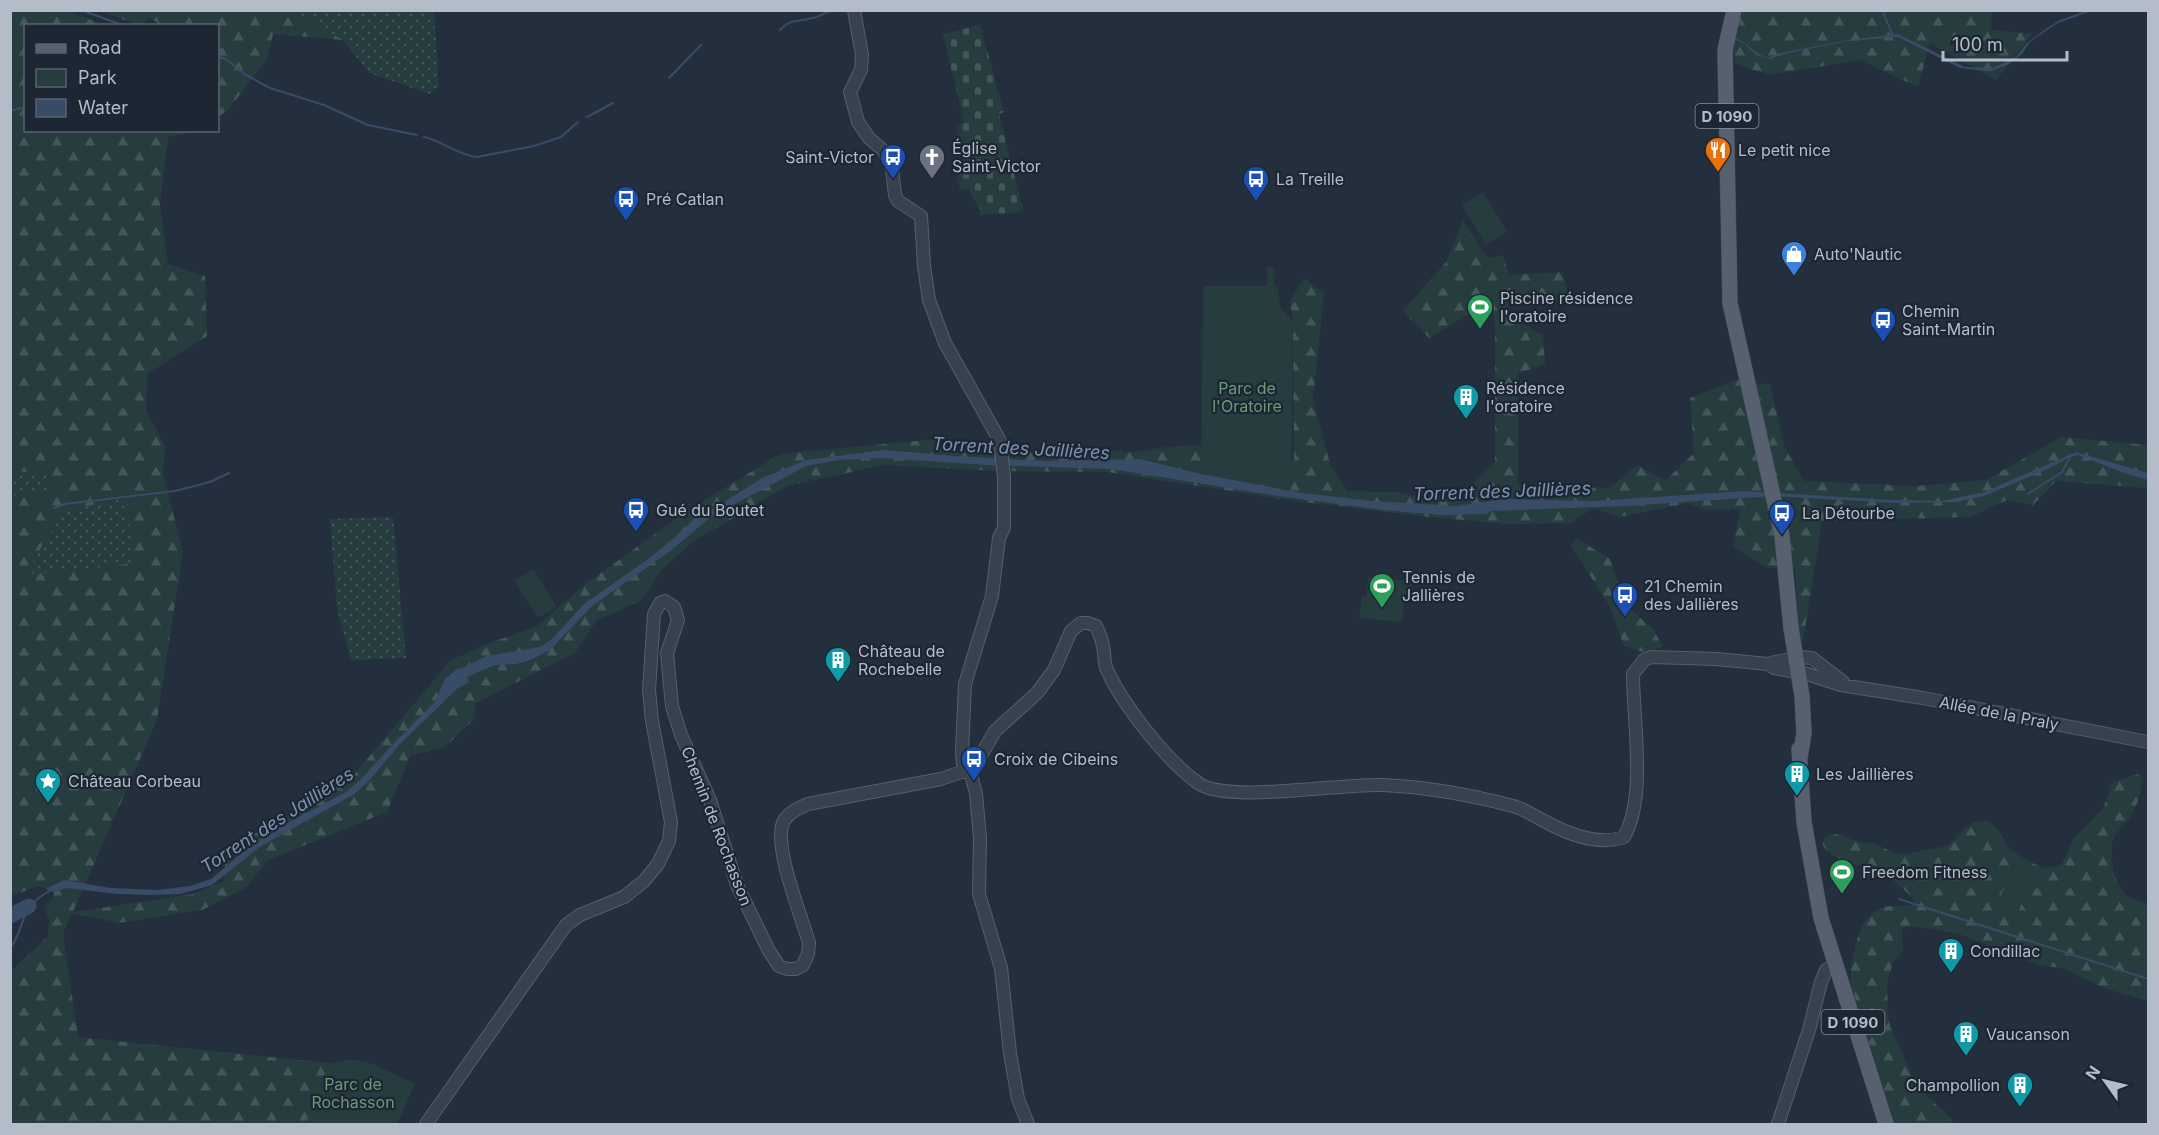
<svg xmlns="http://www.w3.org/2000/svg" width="2159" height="1135" font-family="Inter,sans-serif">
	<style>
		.grass { fill: url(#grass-dots) }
		.forest { fill: url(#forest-firs); fill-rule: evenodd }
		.cemetery { fill: url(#cemetery-stones) }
		.park { fill: #263c3f }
		.water { fill: #394c67 }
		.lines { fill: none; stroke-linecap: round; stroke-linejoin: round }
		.stream { stroke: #394c67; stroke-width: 2 }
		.river { stroke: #394c67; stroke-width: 15 }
		.minor-casing { stroke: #565f6c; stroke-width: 14 }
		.major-casing { stroke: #414a57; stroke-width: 16 }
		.minor { stroke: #38414e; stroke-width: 12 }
		.major { stroke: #56606e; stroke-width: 15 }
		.labels { text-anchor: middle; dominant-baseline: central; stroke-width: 4.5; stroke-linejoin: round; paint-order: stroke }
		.shield { fill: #1d2633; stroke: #878f9c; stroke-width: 1.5 }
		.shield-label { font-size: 15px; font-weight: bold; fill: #b4bcc9 }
		.poi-label { font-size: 16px; fill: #b4bcc9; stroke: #1d2633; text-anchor: start }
		.park-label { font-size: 16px; fill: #6b9a76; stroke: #1d2633 }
		.street-label { font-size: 16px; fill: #b4bcc9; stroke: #1d2633 }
		.water-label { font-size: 18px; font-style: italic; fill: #7c92b1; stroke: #1d2633 }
	</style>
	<defs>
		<pattern id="grass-dots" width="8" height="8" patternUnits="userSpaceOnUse" patternTransform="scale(1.5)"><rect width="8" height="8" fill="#263c3f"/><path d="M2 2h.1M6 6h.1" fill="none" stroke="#435659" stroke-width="1.8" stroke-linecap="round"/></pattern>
		<pattern id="forest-firs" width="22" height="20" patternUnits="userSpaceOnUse" patternTransform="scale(1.5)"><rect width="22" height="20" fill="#263c3f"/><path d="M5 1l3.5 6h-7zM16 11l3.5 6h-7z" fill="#435659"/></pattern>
		<pattern id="cemetery-stones" width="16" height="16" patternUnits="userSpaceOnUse" patternTransform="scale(1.5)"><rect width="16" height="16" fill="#263c3f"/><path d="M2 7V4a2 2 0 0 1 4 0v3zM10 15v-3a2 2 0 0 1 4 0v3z" fill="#435659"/></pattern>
	</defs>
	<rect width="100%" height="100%" fill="#242f3e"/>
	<path class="grass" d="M292,11H434L439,86L430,94L369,73L343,40Z
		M16,471L46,474L50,493L11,496V477Z
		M127,496L133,563L76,571L29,574L28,570L62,513Z
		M393,517L406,658L351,660L337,609L330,519Z"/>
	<path class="forest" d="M11,10L65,11L106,25L26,26V130L198,131L168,137L160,203L168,264L205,276L207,336L147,374L146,410L165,446L163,474L183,552L157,720L73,912L193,894L223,881L227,847L258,832L352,777L451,660L490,643L537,626L584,585L684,513L780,454L936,439L945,452L991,454L1088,450L1136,452L1166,447L1198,445L1238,456L1294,461L1293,321L1290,302L1304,278L1324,293L1313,399L1330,464L1347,491L1397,492L1427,499L1473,484L1495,462V334L1493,300L1429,338L1403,311L1447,261L1463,220L1487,258L1503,255L1509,275L1562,272L1568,293L1558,302L1541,292L1508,298L1509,314L1543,336L1545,364L1518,374V485L1609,488L1637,465L1665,481L1694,453L1690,398L1736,380L1770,385L1785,448L1804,481L1916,486L1986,480L2061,437L2148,445V488L2056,481L2033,505L2007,500L1970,517L1822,521L1803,641L1799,639L1795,568H1768L1733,547L1740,509L1706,510L1688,503L1620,517L1593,508L1571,523L1507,524L1429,517L1294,501L1108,472L998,471L884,465L787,486L691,543L660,572L642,600L597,620L575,653L476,703L474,719L445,747L410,756L387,812L268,860L246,888L202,910L119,923L72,913L63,933L78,1037L329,1063L306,1124H11V971L48,936L49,922L45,907L53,898L54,892L38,886L11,896V496L50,492L46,474L17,471L11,477ZM126,496L133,563L76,571L29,574L28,570L62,513Z
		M1992,10L1991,30L2032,34L1996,80L1930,43L1918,87L1860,60L1769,75L1736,64L1726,26L1731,11Z
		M101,11H292L343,40L273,34L268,57L229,109L218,117V26L157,25L158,23L149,17L143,25H138Z
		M1576,538L1610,559L1621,591L1627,596L1629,608L1653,629L1663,647L1642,652L1624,646L1609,605L1571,546Z
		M2138,774L2142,778C2142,793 2136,810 2127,821C2124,826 2118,830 2115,835C2107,851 2113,890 2131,898C2136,900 2143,901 2148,904V1001L2104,988L2065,969L2041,965L2008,954L1957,933L1907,926L1902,930L1903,950L1893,963L1887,983L1888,1015L1890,1026L1913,1078L1919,1089L1948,1115L1954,1124H1894L1851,985C1850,963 1856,918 1881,908C1891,904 1903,908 1914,904L1913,898C1904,890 1895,880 1884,874C1864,863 1835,865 1822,844C1824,840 1825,836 1830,834C1839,832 1848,839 1857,841C1863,843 1869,843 1875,844C1884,847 1891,853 1901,854C1904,854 1944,847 1946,846C1960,840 1966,819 1984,821C1998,823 2001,837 2008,847C2013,853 2040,869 2048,868C2052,868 2058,865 2062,864L2074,838L2103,808L2108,796L2111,783Z"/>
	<path class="cemetery" d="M980,25L1004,112L999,114L1023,209L1020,210L1021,212L980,215L981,211L968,189L960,190L955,163L966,160L956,125L964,122L943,34Z"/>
	<path class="park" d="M1483,192L1507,232L1486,245L1462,205Z
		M1267,267H1274L1275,286H1278L1280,307L1293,321L1291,490L1201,474L1203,286H1267Z
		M533,569L557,607L538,618L514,580Z
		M1369,577L1412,581L1410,601H1404L1402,622L1359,618L1362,597H1366Z
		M2014,864L2034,872L2018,913L1997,905Z
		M350,1060C373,1060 395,1075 415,1084L397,1124H306L329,1063Z"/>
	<path class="water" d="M2086,11H2091L2056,24L2030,42L2022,54L2009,64L1996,69L1986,71L1960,68L1898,37L1848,41L1784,54L1770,59L1756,55L1745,44L1734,39V37C1747,42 1754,53 1767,58L1781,53L1849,40L1898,34L1965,67L1993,68L2016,57L2027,43L2047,28L2060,20Z
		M884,450L955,456L1045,461L1140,459L1201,474L1302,493L1372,501L1457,506L1503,499L1595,501L1745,491L1890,500L1942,501L1984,492L2076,452L2148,473V480L2124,473L2078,455L2068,458L2050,468L1984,496L1958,502L1895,503L1774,496L1625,506L1490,511L1487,514L1440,515L1383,510L1285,497L1111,469L987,465L881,458L838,460L806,466L711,517L669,552L592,606L550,650L528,661L516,664L495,665L467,677L469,682L458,688L401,743L368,782L353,795L261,846L212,885L180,894L151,895L118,894L67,888L54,892L46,889L64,880L111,888L158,890L190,886L211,879L255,842L284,825L346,792L363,777L395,742L435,702L445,679L457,669L463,668L487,656L540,647L552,639L585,603L647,560L675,537L695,518L716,507L762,478L806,460Z"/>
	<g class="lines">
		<path class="stream" d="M81,10L125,26
			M1883,12L1893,36
			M780,30C791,18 799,22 812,18C819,17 825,13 831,10
			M218,56L227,60L244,74L270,88L324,105L368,125L417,135
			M669,78L701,45
			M10,111L26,107
			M587,117L613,103
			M424,137C443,141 457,155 477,157L534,146L561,137L578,122
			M2028,494L2062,472L2071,455
			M54,508L65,504L175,491L210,482L229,473
			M1899,899L2148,979
			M10,949C28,922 17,909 51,890"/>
		<path class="river" d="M10,916L29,906"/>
		<g class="minor-casing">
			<path id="minor" d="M854,10L862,55L861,70L850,92L858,122L869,138L884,151L892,168L895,195L898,201L921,216L924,266L929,300L945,343L1000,441L1004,477V528L999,538L992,596L965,684L962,752L963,765L971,775L976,793L980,838L979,894L1001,968L1010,1053L1018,1099L1028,1124
				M1771,663L1800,657L1812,658L1843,682
				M426,1124L566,925L580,915L624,897L644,881L658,864L669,841L671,822L652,721L649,690L654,614L660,603L665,601L674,607L678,620L667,653L672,706L681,735L710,800L737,885L769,951L779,966L787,969H796L803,965L808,954L809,943C802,917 773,847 783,823C787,813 799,808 808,804L941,779L967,770L976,764L995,731L1037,693L1054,670L1071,631L1081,623H1088L1096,626C1100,634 1103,643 1104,652C1105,658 1104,664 1107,670C1123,705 1166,760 1198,783C1226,804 1343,783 1383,785C1427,787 1471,795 1513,806C1525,809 1535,817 1546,822C1568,834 1598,846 1624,837C1647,796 1633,721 1633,674L1644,660L1651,657L1716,659L1768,664L1774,668L1807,674L1841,685L1923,698L2148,742
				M1778,1124L1809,1030L1821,982L1826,970L1835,964"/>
		</g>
		<g class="major-casing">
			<path id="major" d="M1734,10L1725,50L1730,303L1782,536L1791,628L1802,696L1804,733L1800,758
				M1799,749L1804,822L1821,918L1886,1124"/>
		</g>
		<use href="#minor" class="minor"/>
		<use href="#major" class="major"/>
	</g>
	<defs>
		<g id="restaurant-pin" transform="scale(1.35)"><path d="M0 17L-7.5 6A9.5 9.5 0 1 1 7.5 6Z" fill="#e8710a" stroke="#1d2633"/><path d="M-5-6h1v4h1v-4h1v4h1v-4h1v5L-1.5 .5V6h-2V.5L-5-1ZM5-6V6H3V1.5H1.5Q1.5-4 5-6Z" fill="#fff"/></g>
		<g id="bus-pin" transform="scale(1.35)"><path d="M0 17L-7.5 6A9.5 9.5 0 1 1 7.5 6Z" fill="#1a4fb4" stroke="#1d2633"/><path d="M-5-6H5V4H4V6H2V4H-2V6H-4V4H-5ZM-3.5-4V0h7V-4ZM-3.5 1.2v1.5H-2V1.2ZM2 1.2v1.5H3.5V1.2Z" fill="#fff"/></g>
		<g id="church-pin" transform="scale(1.35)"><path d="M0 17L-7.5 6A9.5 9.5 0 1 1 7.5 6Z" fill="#6b7280" stroke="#1d2633"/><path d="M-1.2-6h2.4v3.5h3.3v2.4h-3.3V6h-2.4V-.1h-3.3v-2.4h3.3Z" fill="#fff"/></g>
		<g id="shop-pin" transform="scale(1.35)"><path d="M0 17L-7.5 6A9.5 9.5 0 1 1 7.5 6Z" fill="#3f7fe0" stroke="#1d2633"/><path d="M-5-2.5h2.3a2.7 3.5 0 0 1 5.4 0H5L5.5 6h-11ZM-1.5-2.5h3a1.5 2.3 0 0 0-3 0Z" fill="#fff"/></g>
		<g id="stadium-pin" transform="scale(1.35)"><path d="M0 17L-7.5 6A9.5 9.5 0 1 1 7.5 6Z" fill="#2e9e5b" stroke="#1d2633"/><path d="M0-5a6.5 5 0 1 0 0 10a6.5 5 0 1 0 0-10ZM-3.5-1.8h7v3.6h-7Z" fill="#fff"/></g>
		<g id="building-pin" transform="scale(1.35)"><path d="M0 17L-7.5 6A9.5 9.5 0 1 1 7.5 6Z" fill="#0f9aa8" stroke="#1d2633"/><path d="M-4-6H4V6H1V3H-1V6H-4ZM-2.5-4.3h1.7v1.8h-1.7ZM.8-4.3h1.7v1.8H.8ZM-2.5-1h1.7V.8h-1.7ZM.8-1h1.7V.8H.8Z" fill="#fff"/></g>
		<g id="sight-pin" transform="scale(1.35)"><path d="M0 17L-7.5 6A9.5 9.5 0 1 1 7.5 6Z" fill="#0f9aa8" stroke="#1d2633"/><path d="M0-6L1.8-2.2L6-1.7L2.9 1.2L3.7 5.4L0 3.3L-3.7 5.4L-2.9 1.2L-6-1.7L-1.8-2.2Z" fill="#fff"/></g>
	</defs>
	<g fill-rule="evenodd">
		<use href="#restaurant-pin" x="1718" y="150"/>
		<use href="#bus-pin" x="893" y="157"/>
		<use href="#church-pin" x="932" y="157"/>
		<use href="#bus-pin" x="1256" y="179"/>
		<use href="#bus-pin" x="626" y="199"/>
		<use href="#shop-pin" x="1794" y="254"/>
		<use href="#stadium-pin" x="1480" y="307"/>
		<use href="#bus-pin" x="1883" y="320"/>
		<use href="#building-pin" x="1466" y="397"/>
		<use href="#bus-pin" x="636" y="510"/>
		<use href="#bus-pin" x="1782" y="513"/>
		<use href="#stadium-pin" x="1382" y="586"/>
		<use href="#bus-pin" x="1625" y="595"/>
		<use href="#building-pin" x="838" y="660"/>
		<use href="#bus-pin" x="974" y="759"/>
		<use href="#building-pin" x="1797" y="774"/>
		<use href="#sight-pin" x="48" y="781"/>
		<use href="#stadium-pin" x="1842" y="872"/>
		<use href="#building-pin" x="1951" y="951"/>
		<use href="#building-pin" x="1966" y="1034"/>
		<use href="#building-pin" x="2020" y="1085"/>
	</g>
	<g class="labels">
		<g class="shield">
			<rect x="1695.5" y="104" width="63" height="24" rx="4.5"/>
			<rect x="1821.5" y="1010" width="63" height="24" rx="4.5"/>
		</g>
		<g class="shield-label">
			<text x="1727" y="116">D 1090</text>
			<text x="1853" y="1022">D 1090</text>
		</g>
		<g class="poi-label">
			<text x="952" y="148">Église<tspan x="952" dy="18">Saint-Victor</tspan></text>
			<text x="1738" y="150">Le petit nice</text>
			<text x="874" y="157" text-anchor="end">Saint-Victor</text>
			<text x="1276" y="179">La Treille</text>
			<text x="646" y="199">Pré Catlan</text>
			<text x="1814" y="254">Auto'Nautic</text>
			<text x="1500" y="298">Piscine résidence<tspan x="1500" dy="18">l'oratoire</tspan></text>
			<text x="1902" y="311">Chemin<tspan x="1902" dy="18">Saint-Martin</tspan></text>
			<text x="1486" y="388">Résidence<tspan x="1486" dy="18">l'oratoire</tspan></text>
			<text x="656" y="510">Gué du Boutet</text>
			<text x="1802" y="513">La Détourbe</text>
			<text x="1402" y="577">Tennis de<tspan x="1402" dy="18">Jallières</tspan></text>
			<text x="1644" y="586">21 Chemin<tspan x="1644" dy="18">des Jallières</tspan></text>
			<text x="858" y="651">Château de<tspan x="858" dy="18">Rochebelle</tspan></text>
			<text x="994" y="759">Croix de Cibeins</text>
			<text x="1816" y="774">Les Jaillières</text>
			<text x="68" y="781">Château Corbeau</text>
			<text x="1862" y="872">Freedom Fitness</text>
			<text x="1970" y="951">Condillac</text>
			<text x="1986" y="1034">Vaucanson</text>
			<text x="2000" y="1085" text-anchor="end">Champollion</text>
		</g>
		<g class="park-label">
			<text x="1247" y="388">Parc de<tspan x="1247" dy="18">l'Oratoire</tspan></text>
			<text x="353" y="1084">Parc de<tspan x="353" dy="18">Rochasson</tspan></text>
		</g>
		<g class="street-label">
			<text transform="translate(1999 713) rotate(11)">Allée de la Praly</text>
			<text transform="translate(717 826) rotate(69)">Chemin de Rochasson</text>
		</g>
		<g class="water-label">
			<text transform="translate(1021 448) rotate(3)">Torrent des Jaillières</text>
			<text transform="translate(1502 491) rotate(-2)">Torrent des Jaillières</text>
			<text transform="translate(277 820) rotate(-33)">Torrent des Jaillières</text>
		</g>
	</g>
	<rect width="2159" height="1135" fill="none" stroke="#b4bcc9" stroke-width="24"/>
	<rect x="24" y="24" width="195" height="108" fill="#1d2633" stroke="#59626f" stroke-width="1.5"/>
	<rect x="36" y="44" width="30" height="9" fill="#56606e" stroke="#59626f" stroke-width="1.5"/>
	<text x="78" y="54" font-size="18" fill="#b4bcc9">Road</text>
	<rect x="36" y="69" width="30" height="18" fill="#263c3f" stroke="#59626f" stroke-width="1.5"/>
	<text x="78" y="84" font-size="18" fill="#b4bcc9">Park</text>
	<rect x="36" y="99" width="30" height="18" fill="#394c67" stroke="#59626f" stroke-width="1.5"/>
	<text x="78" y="114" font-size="18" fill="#b4bcc9">Water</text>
	<g transform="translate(2105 1081) rotate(304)" stroke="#1d2633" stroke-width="4.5" paint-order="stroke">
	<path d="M0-4.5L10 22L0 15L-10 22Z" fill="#b4bcc9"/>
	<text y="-9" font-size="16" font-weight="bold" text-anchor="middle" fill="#b4bcc9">N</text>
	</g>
	<path d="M1943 51v9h124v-9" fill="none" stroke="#b4bcc9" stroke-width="3"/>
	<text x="1952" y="51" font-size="18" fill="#b4bcc9" stroke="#1d2633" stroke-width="4.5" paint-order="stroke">100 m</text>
</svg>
